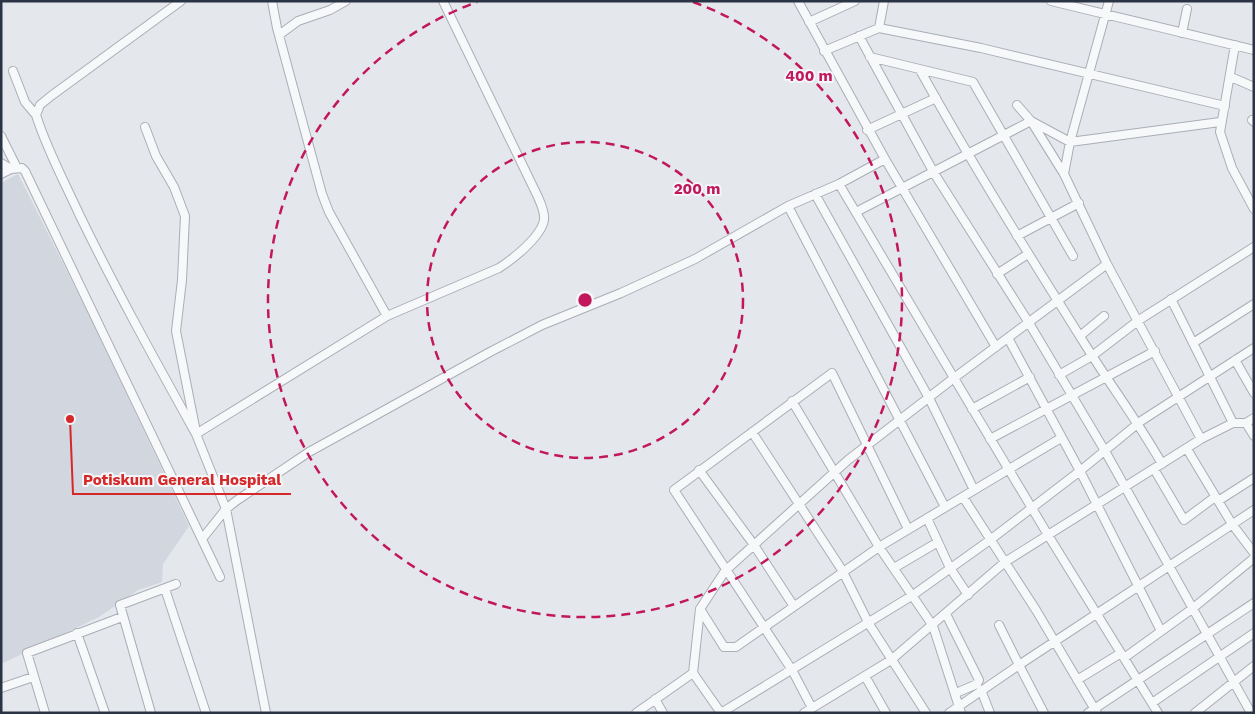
<svg xmlns="http://www.w3.org/2000/svg" width="1255" height="714" font-family="'Work Sans',sans-serif">
	<style>
		.built { fill: #d2d6de }
		.lines { fill: none; stroke-linecap: round; stroke-linejoin: round }
		.minor-casing { stroke: #a9aeb7; stroke-width: 10 }
		.minor { stroke: #f7f8fa; stroke-width: 8 }
		.ring { fill: none; stroke: #c2185b; stroke-width: 2.5; stroke-dasharray: 9 6 }
		.centre { fill: #c2185b; stroke: #f4f6f9; stroke-width: 2.5 }
		.ring-label { font-size: 15px; text-anchor: middle; font-weight: bold; fill: #c2185b; stroke: #f4f6f9; stroke-width: 4; stroke-linejoin: round; paint-order: stroke }
		.leader { fill: none; stroke: #d62828; stroke-width: 2 }
		.callout-dot { fill: #d62828; stroke: #f4f6f9; stroke-width: 2 }
		.callout-label { font-size: 15px; text-anchor: middle; font-weight: bold; fill: #d62828; stroke: #f4f6f9; stroke-width: 4; stroke-linejoin: round; paint-order: stroke }
	</style>
	<rect width="100%" height="100%" fill="#e4e7ec"/>
	<path class="built" d="M18,174L87,311L189,526L163,564L162,582L138,590L99,617L1,664V183Z"/>
	<g class="lines">
		<g class="minor-casing">
			<path id="minor" d="M181,1L51,96L40,105L36,115C47,150 65,183 80,216C116,290 156,362 196,434
				M272,1L277,28L322,194L329,212L387,316
				M1051,1L1254,50
				M809,22L855,1
				M879,28L884,1
				M1182,33L1187,9
				M279,35L298,21L330,10L346,1
				M859,36L934,173L1029,323L1105,451L1251,713
				M1235,45L1220,132L1232,168L1254,209
				M824,51L879,28L981,48L1225,106
				M870,57L973,82L1073,256
				M920,70C972,164 1029,255 1086,346C1111,386 1139,423 1162,464
				M13,71L25,102L36,115
				M1231,77L1254,87
				M1017,105L1031,121L1064,174L1107,264L1201,439
				M1252,120L1254,122
				M1031,121L1070,142L1109,1
				M145,127L156,156L174,187L185,216L182,280L176,331L195,427
				M867,130L936,98
				M1,136L17,168
				M885,159L996,347
				M1,163L11,169L1,174
				M11,169L22,168L25,171L220,577
				M1064,174L1070,142L1220,122
				M839,184L954,378L1107,264
				M815,194L929,398L974,490
				M788,206L945,507
				M856,212L1031,121
				M1017,236L1079,203
				M997,274L1028,254
				M1171,299L1233,423
				M1080,336L1104,316
				M1008,338L1080,471L1161,631
				M1193,343L1254,304
				M1235,360L1254,393
				M1059,375L1092,356L1139,320L1254,247
				M792,401L879,547L933,626L961,713
				M972,409L1030,377
				M1254,418L1246,423L1254,436
				M752,432L842,570L869,624L926,713
				M990,439L1155,351
				M1187,449L1232,524L1254,553
				M1154,469L1184,520L1215,497
				M699,470L754,545L793,605
				M963,497L1036,610L1097,713
				M1218,501L1254,478
				M927,518L950,568L968,595
				M202,539L226,509L236,501L309,452L490,352L542,325L621,293L695,259L788,206L839,184L885,159L798,1
				M894,568L938,542
				M165,589L206,713
				M700,609L724,647H736L879,547L1061,438
				M946,614L979,680L977,684L956,693
				M77,633L105,713
				M1124,658L1192,609L1254,558
				M693,673L700,609L725,571L848,460L954,378L1048,535L1158,713
				M865,676L886,713
				M1077,680L1121,653
				M1,688L33,677
				M981,690L990,713
				M655,699L663,713
				M1152,703L1254,633
				M812,708L792,670L674,490L832,373L908,529
				M45,713L27,653L122,617
				M151,713L120,605L176,584
				M266,713L226,509L196,434L387,316L499,268C513,259 541,237 544,220C545,212 541,204 538,197L443,1
				M636,713L693,673L721,713L913,595L990,540L1080,471L1141,421L1254,348
				M804,713L891,660L1005,562L1201,439L1233,423H1246
				M949,713L1019,665L999,625
				M1044,713L1019,665L1254,510
				M1088,713L1254,603
				M1195,713L1254,666"/>
		</g>
		<use href="#minor" class="minor"/>
	</g>
	<g class="ring">
		<circle cx="585" cy="300" r="158"/>
		<path d="M693 2A317 317 0 1 1 477 2"/>
	</g>
	<circle cx="585" cy="300" r="8" class="centre"/>
	<g class="ring-label">
		<text x="809" y="81">400 m</text>
		<text x="697" y="194">200 m</text>
	</g>
	<path class="leader" d="M70 419L73 494H291"/>
	<circle class="callout-dot" cx="70" cy="419" r="5"/>
	<g class="callout-label">
		<text x="182" y="485">Potiskum General Hospital</text>
	</g>
	<rect width="1255" height="714" fill="none" stroke="#2b3445" stroke-width="5"/>
</svg>
